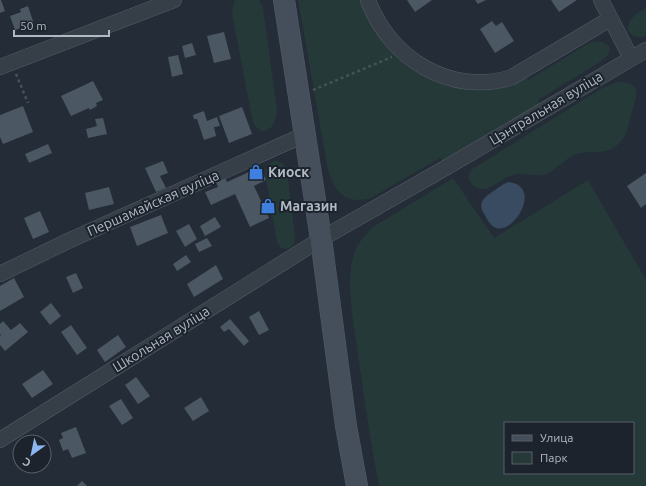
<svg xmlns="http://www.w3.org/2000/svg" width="646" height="486" font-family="Ubuntu,sans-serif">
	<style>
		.green { fill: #263939; fill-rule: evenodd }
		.water { fill: #394b60 }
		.building { fill: #4b5763 }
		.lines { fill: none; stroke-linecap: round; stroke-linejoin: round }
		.street-casing { stroke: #545c66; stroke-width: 16 }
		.secondary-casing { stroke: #545c66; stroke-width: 22 }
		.path { stroke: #425456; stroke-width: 2.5; stroke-dasharray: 3 3; stroke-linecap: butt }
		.street { stroke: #363e48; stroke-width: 15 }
		.secondary { stroke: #454e5b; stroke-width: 21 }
		.labels { text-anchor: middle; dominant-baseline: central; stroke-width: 4; stroke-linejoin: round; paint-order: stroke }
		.street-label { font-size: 14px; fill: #b1b9c4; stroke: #1c232d }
		.poi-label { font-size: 14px; font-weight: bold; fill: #b1b9c4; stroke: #1c232d; text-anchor: start }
	</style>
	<rect width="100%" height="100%" fill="#232c37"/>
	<path class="green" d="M235,0H259L263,8L277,110C277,125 265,141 253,123L233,19L232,9Z
		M298,0H368L385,32L449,78L523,72L528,80L591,42C600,41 604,41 610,48L608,55L600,62L538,100L544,110L447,167L440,158L371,198C346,205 335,193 328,170Z
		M646,8V36C638,39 632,37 628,30C627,18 637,14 646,8Z
		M618,82C646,82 635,98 631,115C628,128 627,138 615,147C604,155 590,150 577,154C565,158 558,169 546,174C535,178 524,172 513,175C502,177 494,189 483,189C475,189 470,183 468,177L471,170L477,166L604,87Z
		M276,161C283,162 285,165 287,171L295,237C295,245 293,247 285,249L280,247L277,242L265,174C266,167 268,163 276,161Z
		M453,178L494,238L588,180L646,280V486H379C371,447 366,408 360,369C356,338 345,287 353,257C356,245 364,236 373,227ZM505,423H633V473H505Z"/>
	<path class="water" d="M508,182C543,185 515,234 496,228C491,226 488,221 486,217C476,203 483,198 495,190C499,187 503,184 508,182Z"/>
	<path class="building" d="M0,0H1L5,11L0,13Z
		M407,0H432L415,12Z
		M475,0H486L478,4Z
		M551,0H577L559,12Z
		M28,6L34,24L15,30L10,16L21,12L20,9Z
		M492,21L496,26L502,22L514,41L495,53L480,29Z
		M224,32L231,59L214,63L207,36Z
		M192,43L196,55L185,58L182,46Z
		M178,55L183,74L172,77L168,57Z
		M93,81L103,100L96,103L97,106L90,110L89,108L71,116L61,96Z
		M23,106L33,132L3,144L0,137V115Z
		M242,107L252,134L229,143L219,116Z
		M204,111L207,121L217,117L220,126L214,127L216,136L204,140L197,119H194L193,115Z
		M103,118L107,134L88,138L86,129L97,126L95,119Z
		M48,144L52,153L29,163L25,154Z
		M163,161L168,173L160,176L166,188L156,192L145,168Z
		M260,167L266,180L254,186L269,218L250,227L235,194L211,205L205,192L218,187L216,182L225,178L227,182Z
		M646,173V204L641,208L627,186Z
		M109,187L114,204L89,210L85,193Z
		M40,211L49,232L33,239L24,218Z
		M161,215L168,233L137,246L130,227Z
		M215,217L221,227L205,236L200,226Z
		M189,224L197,239L185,247L176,231Z
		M207,238L212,246L199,252L195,244Z
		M186,255L191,262L177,271L173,264Z
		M216,265L223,279L194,297L187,284Z
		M76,273L83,288L73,293L66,277Z
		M14,278L24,297L0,311V286Z
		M51,303L61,316L50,325L40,312Z
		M259,311L269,330L259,335L249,317Z
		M230,319L249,341L244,346L229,329L224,332L220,327Z
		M3,321L11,330L20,323L28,332L5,351L0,345V336L1,335L0,334V324Z
		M71,325L87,348L77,355L61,332Z
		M118,335L126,347L105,362L97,350Z
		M43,370L53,384L32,398L22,384Z
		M136,377L150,396L138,404L125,385Z
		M201,397L209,411L193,421L184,408Z
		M121,399L133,418L122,425L109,406Z
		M76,427L86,453L72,458L68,449L63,451L59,440L63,438L61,433Z
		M82,481L87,486H77Z"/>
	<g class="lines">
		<g class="street-casing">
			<path id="street" d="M368,0C389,58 451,97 512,77L610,19
				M601,0L631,58
				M0,67L174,0
				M0,274L68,241L306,134
				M0,440L321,239L447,167L646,50"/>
		</g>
		<g class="secondary-casing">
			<path id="secondary" d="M284,0L321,239L346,426L357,486"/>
		</g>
		<path class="path" d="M16,74L28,103
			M313,90L392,57"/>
		<use href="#street" class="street"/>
		<use href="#secondary" class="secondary"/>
	</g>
	<defs>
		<g id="shop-bare" transform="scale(1.2)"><path d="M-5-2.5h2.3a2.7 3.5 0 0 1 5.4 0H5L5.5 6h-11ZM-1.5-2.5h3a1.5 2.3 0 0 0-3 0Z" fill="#3f7fe0" stroke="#1c232d" stroke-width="2.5" paint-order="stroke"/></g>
	</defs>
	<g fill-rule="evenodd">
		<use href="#shop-bare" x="256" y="172"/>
		<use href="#shop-bare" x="268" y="206"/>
	</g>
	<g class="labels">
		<g class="street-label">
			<text transform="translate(546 108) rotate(-31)">Цэнтральная вуліца</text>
			<text transform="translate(153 203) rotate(-24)">Першамайская вуліца</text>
			<text transform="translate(161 339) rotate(-32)">Школьная вуліца</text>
		</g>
		<g class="poi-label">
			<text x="268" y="172">Киоск</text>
			<text x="280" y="206">Магазин</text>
		</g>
	</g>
	<rect x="504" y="422" width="130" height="52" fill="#1c232d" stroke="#585f69"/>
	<rect x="512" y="435" width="20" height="6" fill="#454e5b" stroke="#585f69"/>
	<text x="540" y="442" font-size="12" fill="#b1b9c4">Улица</text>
	<rect x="512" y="452" width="20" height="12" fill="#263939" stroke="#585f69"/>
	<text x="540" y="462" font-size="12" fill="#b1b9c4">Парк</text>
	<g transform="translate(32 454) rotate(213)"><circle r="19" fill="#1c232d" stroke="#585f69"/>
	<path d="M0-3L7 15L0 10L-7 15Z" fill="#8bb6ef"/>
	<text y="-6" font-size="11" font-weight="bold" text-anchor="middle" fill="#b1b9c4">С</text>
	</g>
	<path d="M14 30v6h95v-6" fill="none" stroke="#b1b9c4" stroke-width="2"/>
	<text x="20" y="30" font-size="12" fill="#b1b9c4" stroke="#1c232d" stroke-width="3" paint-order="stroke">50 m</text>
</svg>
